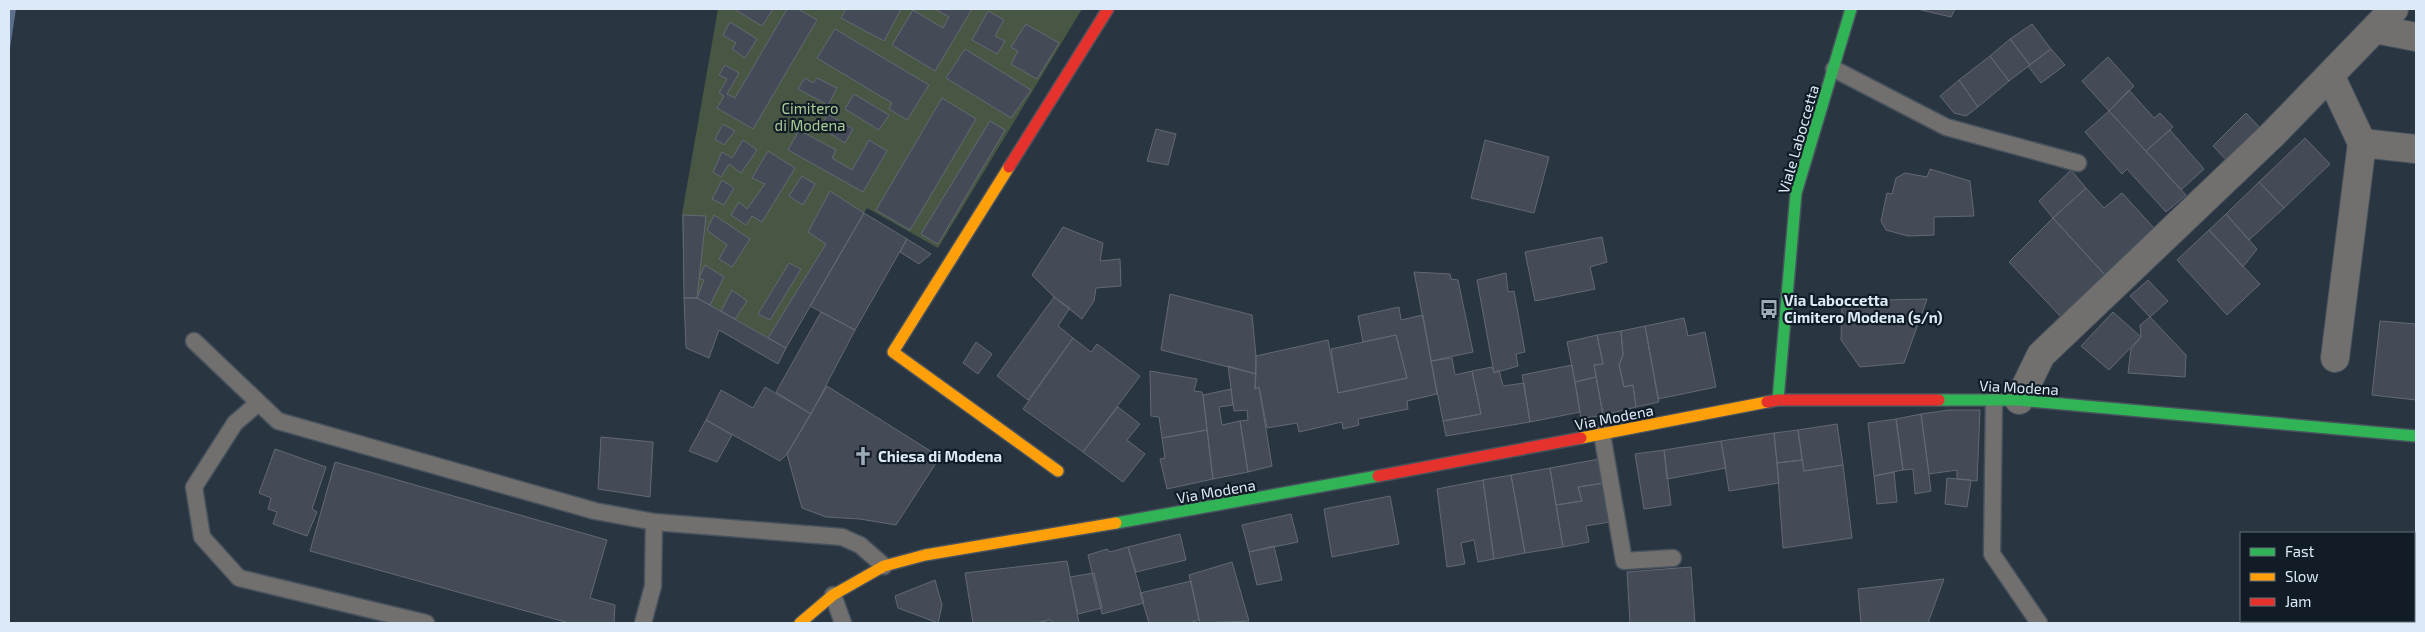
<svg xmlns="http://www.w3.org/2000/svg" width="2425" height="632" font-family="'Exo 2',sans-serif">
	<style>
		.green { fill: #485744 }
		.water { fill: #5c708d }
		.building { fill: #454b56; stroke: #636974 }
		.lines { fill: none; stroke-linecap: round; stroke-linejoin: round }
		.lane-casing { stroke: #47525d; stroke-width: 19 }
		.street-casing { stroke: #47525d; stroke-width: 30 }
		.fast-casing { stroke: #47525d; stroke-width: 14 }
		.slow-casing { stroke: #47525d; stroke-width: 14 }
		.jam-casing { stroke: #47525d; stroke-width: 14 }
		.lane { stroke: #72706e; stroke-width: 16 }
		.street { stroke: #72706e; stroke-width: 28 }
		.fast { stroke: #30b455; stroke-width: 11 }
		.slow { stroke: #ff9f0a; stroke-width: 11 }
		.jam { stroke: #e5322d; stroke-width: 11 }
		.labels { text-anchor: middle; dominant-baseline: central; stroke-width: 4.5; stroke-linejoin: round; paint-order: stroke }
		.park-label { font-size: 15px; fill: #a9cc94; stroke: #121c26 }
		.street-label { font-size: 15px; fill: #dceaf8; stroke: #121c26 }
		.poi-label { font-size: 15px; font-weight: bold; fill: #dceaf8; stroke: #121c26; text-anchor: start }
	</style>
	<rect width="100%" height="100%" fill="#293541"/>
	<path class="green" d="M718,9H1082L938,248L867,208L786,348L684,291L682,214Z"/>
	<path class="water" d="M9,9H16L9,55Z"/>
	<path class="building" d="M734,9H773L762,26Z
		M787,9H798L817,20L753,129L717,108L724,96L719,93L727,79L719,75L725,65L739,73L727,94L735,98Z
		M846,9H901L884,41L841,18Z
		M935,9H972L935,71L892,45L913,10L943,28L949,17Z
		M1917,9H1955L1951,17Z
		M988,11L1004,20L995,36L1005,41L997,54L972,40Z
		M730,22L757,39L745,58L732,49L736,43L723,35Z
		M1026,24L1059,43L1037,79L1011,64L1018,51L1011,47Z
		M2032,24L2051,49L2030,65L2010,39Z
		M835,29L929,85L907,120L889,109L892,103L817,58Z
		M2010,39L2030,65L2009,81L1990,56Z
		M965,49L1031,90L1011,118L946,78Z
		M2051,49L2065,65L2041,83L2028,66Z
		M1990,56L2009,81L1978,107L1959,80Z
		M2108,57L2134,86L2109,111L2082,81Z
		M805,78L813,83L817,78L837,88L828,105L798,89Z
		M1959,80L1978,107L1966,116L1954,113L1940,96Z
		M2129,90L2154,118L2160,113L2173,127L2146,151L2109,111Z
		M854,94L889,115L879,130L845,109Z
		M942,98L976,119L910,230L876,210Z
		M2109,111L2186,195L2166,212L2127,169L2122,174L2085,132Z
		M2246,113L2263,131L2229,163L2213,146Z
		M828,114L853,129L845,143L820,127Z
		M990,121L1005,130L938,244L921,234Z
		M723,124L735,131L724,145L715,139Z
		M1156,129L1176,134L1168,165L1147,161Z
		M799,130L836,150L832,158L852,170L869,140L887,151L863,192L788,150Z
		M2170,130L2204,169L2181,190L2146,151Z
		M2305,138L2330,164L2284,208L2259,182Z
		M743,140L757,150L741,173L729,164L721,177L713,172L722,152L732,158Z
		M1485,140L1549,157L1534,213L1471,198Z
		M768,151L795,168L762,222L752,216L746,225L731,215L739,202L747,209L765,184L752,178Z
		M1930,169L1970,181L1974,216L1934,217V235L1908,236L1886,230L1881,221L1887,193L1892,194L1896,178L1905,173L1927,177Z
		M2071,170L2086,188L2053,218L2039,201Z
		M802,176L815,184L803,205L789,196Z
		M722,180L734,188L724,205L712,199Z
		M2259,182L2284,208L2249,240L2226,214Z
		M2086,188L2104,208L2122,193L2154,228L2105,275L2053,218Z
		M830,191L864,213L786,348L768,338L826,244L808,232Z
		M864,213L907,239L855,330L810,306Z
		M2226,214L2257,249L2243,267L2209,230Z
		M683,215L706,216L697,298H684Z
		M714,215L750,239L732,267L719,259L727,245L707,230Z
		M2053,218L2105,275L2061,317L2009,262Z
		M1063,227L1103,243L1100,261L1120,259L1121,286L1096,288L1094,301L1082,319L1054,297L1032,275Z
		M2209,230L2260,284L2227,315L2177,260Z
		M1602,237L1607,262L1590,267L1595,289L1535,301L1525,252Z
		M907,239L931,254L919,264L900,252Z
		M789,263L801,269L770,320L758,314Z
		M705,265L724,277L710,305L697,298L704,280L699,278Z
		M1414,272L1450,274L1451,279L1458,280L1473,352L1431,361Z
		M1506,273L1508,292L1514,291L1525,352L1516,354L1518,366L1494,373L1477,280Z
		M2148,280L2168,301L2150,317L2130,296Z
		M732,290L747,301L735,319L721,311Z
		M1170,294L1252,315L1256,356V374L1161,350Z
		M1054,297L1070,308L1058,326L1073,338L1028,400L997,376Z
		M684,298H697L786,348L778,364L719,330L709,358L686,348Z
		M1927,299L1904,363L1860,367L1841,340L1842,301Z
		M1399,307L1401,320L1423,315L1437,394L1407,401L1408,409L1358,419L1359,425L1343,429L1342,422L1299,432L1297,423L1267,428L1259,387L1255,389L1256,356L1328,340L1338,393L1407,378L1396,335L1363,342L1358,316Z
		M821,312L855,330L811,414L776,392Z
		M2113,312L2141,337L2109,370L2081,346Z
		M2150,317L2186,355L2185,377L2128,373L2131,349L2141,337L2140,325Z
		M1684,318L1688,336L1705,332L1716,387L1658,399L1645,326Z
		M2380,321L2416,324V400L2372,395Z
		M1645,326L1659,402L1636,407L1633,385L1624,387L1619,365L1623,355L1621,331Z
		M1621,331L1623,355L1619,365L1624,387L1633,385L1636,407L1603,415L1594,365L1603,364L1597,335Z
		M1396,335L1407,378L1338,393L1331,349Z
		M1597,335L1603,364L1594,365L1596,377L1575,382L1567,342Z
		M1073,338L1091,352L1097,344L1140,376L1083,452L1023,409Z
		M976,342L992,354L978,374L963,363Z
		M1452,358L1455,375L1472,371L1481,414L1443,421L1431,361Z
		M1572,365L1580,412L1530,422L1522,375Z
		M1228,366L1256,374L1255,389L1259,387L1272,466L1248,472L1240,421L1248,420L1247,410L1234,411Z
		M1492,367L1494,373L1499,370L1503,386L1524,383L1530,422L1446,436L1443,421L1481,414L1472,371Z
		M1150,371L1197,379L1194,391L1202,392L1203,395L1207,430L1162,438L1159,417L1151,416Z
		M1596,377L1603,415L1581,419L1575,382Z
		M827,386L940,457L896,525L860,519L826,517L802,508L787,454Z
		M765,387L811,414L787,454L780,461L706,420L721,390L753,408Z
		M1231,389L1233,405L1219,407L1222,425L1240,421L1248,472L1213,479L1203,395Z
		M1118,407L1140,424L1127,440L1145,454L1123,482L1083,452Z
		M1949,410H1980L1977,481L1957,479V470L1929,474L1921,414Z
		M1921,414L1931,491L1915,494L1913,469L1903,470L1896,419Z
		M1896,419L1903,470L1874,476L1868,423Z
		M706,420L732,435L717,462L689,451Z
		M1837,424L1843,465L1804,471L1798,430Z
		M1207,430L1213,479L1167,489L1160,459L1165,458L1162,438Z
		M1798,430L1802,460L1777,463L1774,433Z
		M1774,433L1779,483L1729,491L1721,441Z
		M601,437L653,442L650,497L598,489Z
		M1721,441L1726,468L1667,479L1664,450Z
		M275,449L326,467L312,509L317,512L307,536L273,524L277,512L268,509L271,498L259,493Z
		M1664,450L1671,505L1644,509L1635,454Z
		M1599,459L1604,483L1578,487L1582,501L1556,505L1550,468Z
		M1802,460L1804,471L1843,465L1852,538L1783,548L1777,463Z
		M335,462L607,540L590,598L615,605L614,623H569L310,551Z
		M1550,468L1563,547L1525,553L1511,475Z
		M1894,472L1897,502L1877,504L1874,476Z
		M1511,475L1525,553L1494,559L1483,480Z
		M1947,478L1971,480L1967,507L1945,504Z
		M1483,480L1494,559L1478,562L1474,540L1461,543L1465,564L1447,567L1437,489Z
		M1604,483L1610,522L1586,526L1589,542L1563,547L1556,505L1582,501L1578,487Z
		M1390,496L1399,544L1332,557L1324,509Z
		M1291,514L1298,542L1249,552L1242,525Z
		M1180,534L1186,560L1136,572L1128,547Z
		M1274,546L1282,580L1257,585L1249,552Z
		M1128,547L1144,603L1102,614L1088,555L1107,549L1110,552Z
		M1067,561L1079,623H1052L1051,620L1035,623H973L965,573Z
		M1232,562L1249,621L1200,623L1189,575Z
		M1691,567L1695,623H1630L1627,572Z
		M1094,573L1102,608L1078,614L1070,577Z
		M1944,579L1928,623H1861L1858,589Z
		M935,580L942,605L938,623L898,608L895,596Z
		M1191,581L1199,620L1189,623H1149L1140,593Z"/>
	<g class="lines">
		<g class="lane-casing">
			<path id="lane" d="M1834,69L1946,127L2078,163
				M194,341L278,421L595,511L654,522L842,537L860,545L884,566
				M1994,400L1992,554L2039,623
				M257,404L235,423L194,487L202,537L239,578L426,623
				M1602,434L1624,561L1673,558
				M833,595L843,623
				M643,623L653,586L654,522"/>
		</g>
		<g class="street-casing">
			<path id="street" d="M2375,29L2416,37
				M2330,75L2362,143L2335,358
				M2362,143L2416,149
				M2019,400L2041,355L2273,134L2394,9"/>
		</g>
		<g class="fast-casing">
			<path id="fast" d="M1778,400L1796,193L1851,9
				M1939,400H2019L2416,436
				M1116,523L1378,476"/>
		</g>
		<g class="slow-casing">
			<path id="slow" d="M1009,167L893,352L1058,471
				M1581,438L1767,402
				M833,595L884,566L925,555L1116,523
				M800,623L833,595"/>
		</g>
		<g class="jam-casing">
			<path id="jam" d="M1009,167L1108,9
				M1767,402L1778,400H1939
				M1378,476L1581,438"/>
		</g>
		<use href="#lane" class="lane"/>
		<use href="#street" class="street"/>
		<use href="#fast" class="fast"/>
		<use href="#slow" class="slow"/>
		<use href="#jam" class="jam"/>
	</g>
	<defs>
		<g id="bus-bare" transform="scale(1.5)"><path d="M-5-6H5V4H4V6H2V4H-2V6H-4V4H-5ZM-3.5-4V0h7V-4ZM-3.5 1.2v1.5H-2V1.2ZM2 1.2v1.5H3.5V1.2Z" fill="#9dabb8" stroke="#121c26" stroke-width="2.5" paint-order="stroke"/></g>
		<g id="church-bare" transform="scale(1.5)"><path d="M-1.2-6h2.4v3.5h3.3v2.4h-3.3V6h-2.4V-.1h-3.3v-2.4h3.3Z" fill="#9dabb8" stroke="#121c26" stroke-width="2.5" paint-order="stroke"/></g>
	</defs>
	<g fill-rule="evenodd">
		<use href="#bus-bare" x="1769" y="309"/>
		<use href="#church-bare" x="863" y="456"/>
	</g>
	<g class="labels">
		<g class="park-label">
			<text x="810" y="108">Cimitero<tspan x="810" dy="17">di Modena</tspan></text>
		</g>
		<g class="street-label">
			<text transform="translate(1798 139) rotate(-74)">Viale Laboccetta</text>
			<text transform="translate(2019 387) rotate(3)">Via Modena</text>
			<text transform="translate(1614 417) rotate(-11)">Via Modena</text>
			<text transform="translate(1216 491) rotate(-10)">Via Modena</text>
		</g>
		<g class="poi-label">
			<text x="1784" y="300">Via Laboccetta<tspan x="1784" dy="17">Cimitero Modena (s/n)</tspan></text>
			<text x="878" y="456">Chiesa di Modena</text>
		</g>
	</g>
	<rect width="2425" height="632" fill="none" stroke="#dceaf8" stroke-width="20"/>
	<rect x="2240" y="532" width="175" height="90" fill="#121c26" stroke="#636e7a"/>
	<rect x="2250" y="548" width="25" height="8" fill="#30b455" stroke="#636e7a"/>
	<text x="2285" y="557" font-size="15" fill="#dceaf8">Fast</text>
	<rect x="2250" y="573" width="25" height="8" fill="#ff9f0a" stroke="#636e7a"/>
	<text x="2285" y="582" font-size="15" fill="#dceaf8">Slow</text>
	<rect x="2250" y="598" width="25" height="8" fill="#e5322d" stroke="#636e7a"/>
	<text x="2285" y="607" font-size="15" fill="#dceaf8">Jam</text>
</svg>
